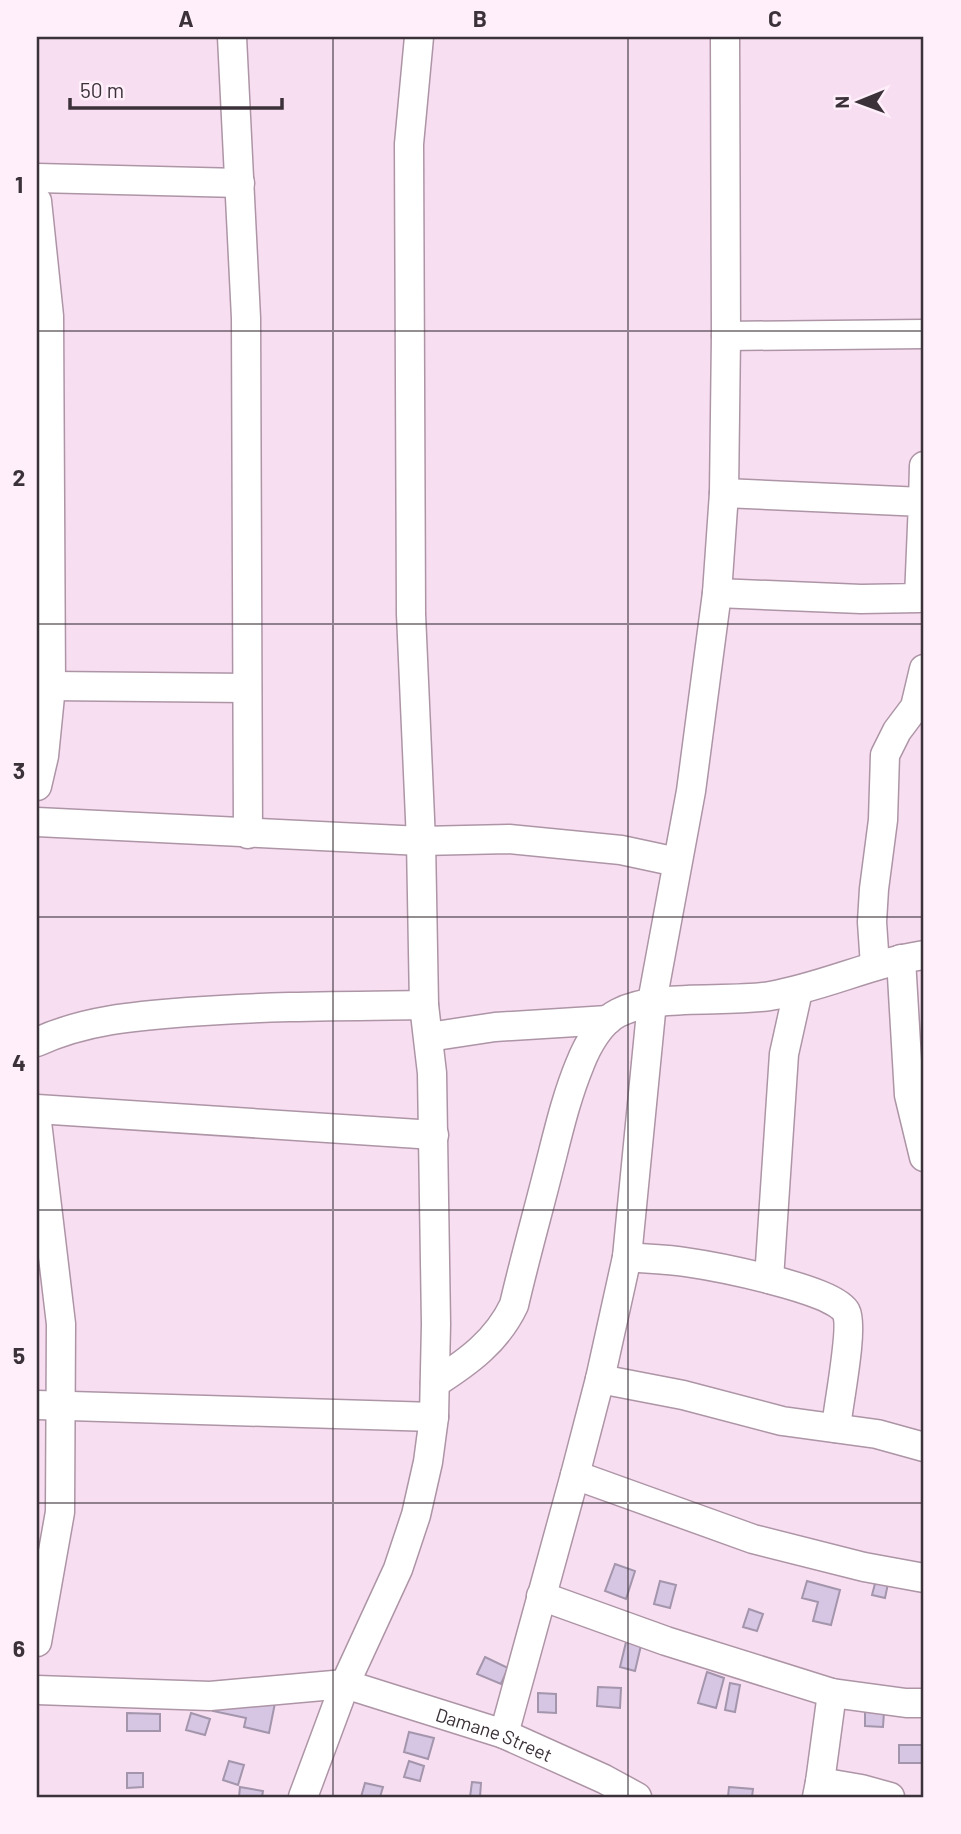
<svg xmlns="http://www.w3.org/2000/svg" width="961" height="1834" font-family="Barlow,sans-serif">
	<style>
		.building { fill: #d7c6e3; stroke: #a395ac; stroke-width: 2 }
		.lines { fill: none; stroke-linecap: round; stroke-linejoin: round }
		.street-casing { stroke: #ad95a6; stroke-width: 31 }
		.street { stroke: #fff; stroke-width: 28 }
		.grid { fill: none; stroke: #3b3138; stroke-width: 2; stroke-opacity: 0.55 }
		.labels { text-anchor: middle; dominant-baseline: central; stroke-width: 7; stroke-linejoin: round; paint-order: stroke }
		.street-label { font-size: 19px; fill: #3b3138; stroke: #feeffa }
		.neatline { fill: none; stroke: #3b3138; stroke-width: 2.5 }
		.grid-label { font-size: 23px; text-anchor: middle; font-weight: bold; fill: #3b3138 }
	</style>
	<rect width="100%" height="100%" fill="#f8def1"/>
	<path class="building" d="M615,1564L635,1571L626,1599L605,1591Z
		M877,1576L889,1579L885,1598L872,1595Z
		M660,1581L676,1585L670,1608L654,1604Z
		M807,1581L840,1590L831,1625L813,1621L818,1602L802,1598Z
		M749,1609L763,1614L757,1631L743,1627Z
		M627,1638L642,1641L635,1671L620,1667Z
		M485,1657L508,1668L501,1684L477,1674Z
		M707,1672L724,1678L716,1708L698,1703Z
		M730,1683L740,1685L735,1712L725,1710Z
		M598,1687L621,1688L620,1708L597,1706Z
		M278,1688L269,1733L244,1727L246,1718L213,1711L216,1695Z
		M538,1693L556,1694V1713L538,1712Z
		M865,1711L884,1712L883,1727L865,1726Z
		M127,1713L160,1714V1731H127Z
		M191,1713L210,1719L205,1735L186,1730Z
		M409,1732L434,1738L428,1759L404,1752Z
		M899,1745H924V1763H899Z
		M229,1761L244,1765L238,1785L223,1780Z
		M409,1761L424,1766L420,1781L404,1777Z
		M127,1773H143V1787L127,1788Z
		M472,1782L481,1783L480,1797H470Z
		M365,1783L383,1787L380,1797H361Z
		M240,1787L263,1791L262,1797H239Z
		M729,1787L753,1789L752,1797H728Z"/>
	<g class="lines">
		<g class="street-casing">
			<g id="street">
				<path d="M232,37L246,318L248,834"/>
				<path d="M37,178L240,183"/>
				<path d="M37,201L49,316L51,686L44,756L37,786"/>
				<path d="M726,336L924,334"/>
				<path d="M923,502L924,466"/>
				<path d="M717,593L861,599L919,598L923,502L724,493"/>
				<path d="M51,686L247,688"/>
				<path d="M37,822L421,841L509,839L621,850L677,862"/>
				<path d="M901,959L909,1095L924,1157"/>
				<path d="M875,966L872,922L874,889L883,820L885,755L897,731L915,707L924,669"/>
				<path d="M429,1037L495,1027L608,1020"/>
				<path d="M37,1042C85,1020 135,1016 188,1012C267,1006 345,1006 424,1005"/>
				<path d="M37,1109L434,1135"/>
				<path d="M37,1122L61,1324L60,1512L37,1642"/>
				<path d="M627,1257C646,1259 666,1259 685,1262C713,1266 835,1289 846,1312C854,1327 838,1406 836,1428"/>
				<path d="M769,1279L784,1054L798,991"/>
				<path d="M600,1379L683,1395L782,1421L877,1434L924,1447"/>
				<path d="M435,1383C468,1362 497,1341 514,1305C524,1262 536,1219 547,1176C557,1138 565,1100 580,1064C587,1046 600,1022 618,1013C657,993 725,1003 770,996C823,987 871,963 924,955"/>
				<path d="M37,1405L434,1417"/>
				<path d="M575,1475L753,1539L864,1567L924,1578"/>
				<path d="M541,1596L666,1641L832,1693L820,1782"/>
				<path id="s1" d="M37,1690L210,1696L345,1684L504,1734L604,1779L637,1797"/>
				<path d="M832,1693L906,1703H924"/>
				<path d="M504,1734L575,1475L600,1379L627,1257L652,1002L691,791L717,593L724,493L726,336L725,37"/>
				<path d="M303,1797L345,1684L398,1569L416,1515L428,1462L434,1417L436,1324L432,1073L424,1005L421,841L411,614L409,144L419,37"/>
				<path d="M817,1797L820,1782L861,1789L890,1797"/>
			</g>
		</g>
		<use href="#street" class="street"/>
	</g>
	<path class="grid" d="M333,37V1797M628,37V1797M37,331H924M37,624H924M37,917H924M37,1210H924M37,1503H924"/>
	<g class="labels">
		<g class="street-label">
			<text stroke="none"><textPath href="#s1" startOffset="466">Damane Street</textPath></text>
		</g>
	</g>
	<rect width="961" height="1834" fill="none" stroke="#feeffa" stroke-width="77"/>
	<g transform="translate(859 102) rotate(269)" stroke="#feeffa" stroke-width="5" paint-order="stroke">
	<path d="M0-5L12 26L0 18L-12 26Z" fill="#3b3138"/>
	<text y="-10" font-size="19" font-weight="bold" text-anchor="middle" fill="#3b3138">N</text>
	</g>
	<path d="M70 98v10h212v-10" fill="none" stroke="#3b3138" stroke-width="3.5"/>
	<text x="80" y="98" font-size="21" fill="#3b3138" stroke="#feeffa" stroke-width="5" paint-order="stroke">50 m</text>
	<rect x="38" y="38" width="884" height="1758" class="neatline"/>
	<g class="grid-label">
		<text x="186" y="27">A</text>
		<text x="480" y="27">B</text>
		<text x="775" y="27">C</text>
		<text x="19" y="193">1</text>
		<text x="19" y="486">2</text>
		<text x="19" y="779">3</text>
		<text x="19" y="1071">4</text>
		<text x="19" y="1364">5</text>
		<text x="19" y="1657">6</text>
	</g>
</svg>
